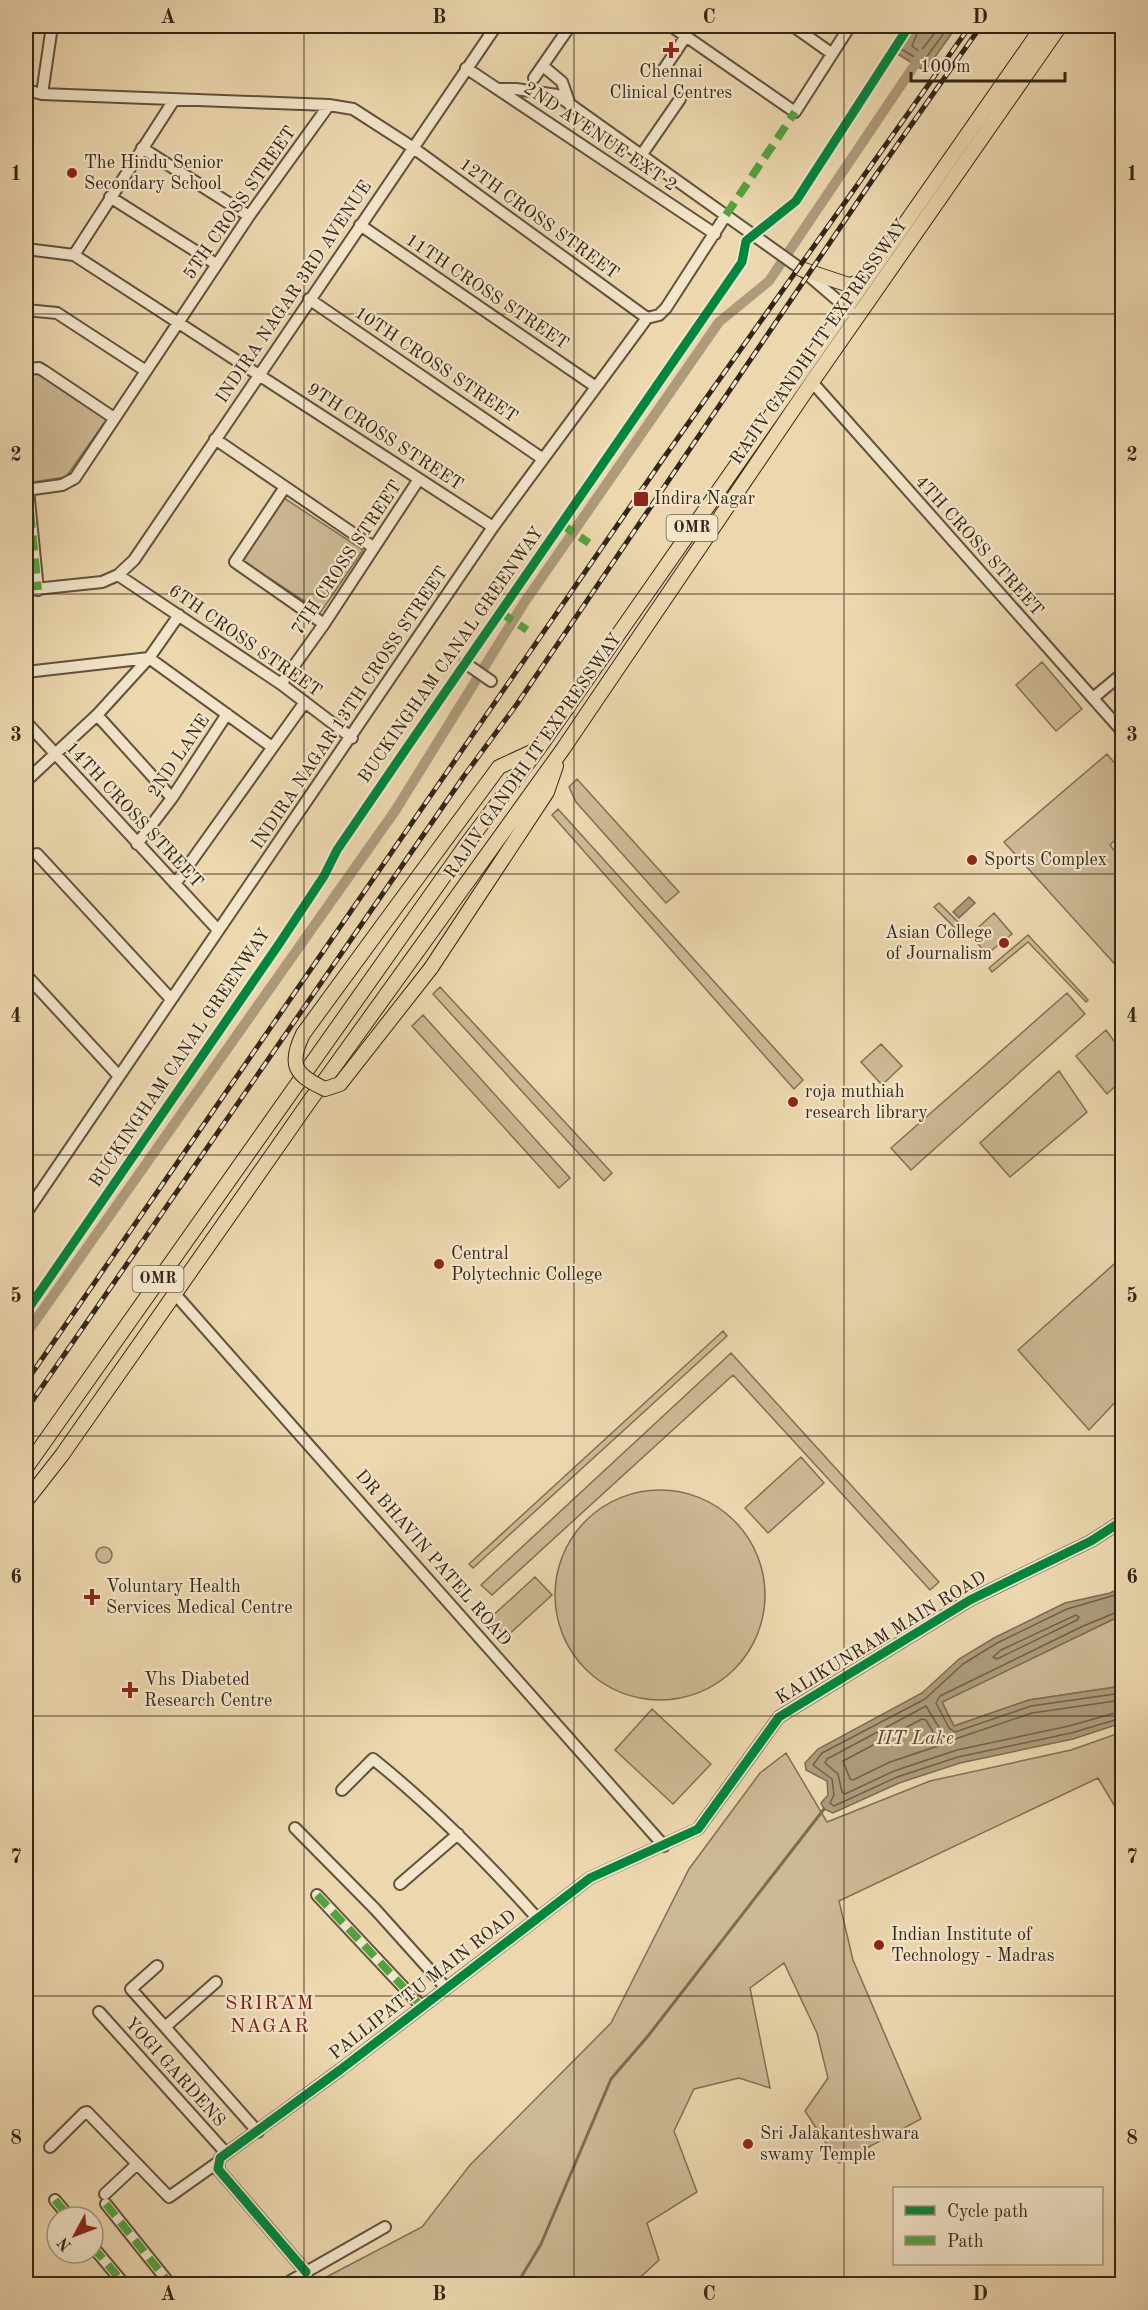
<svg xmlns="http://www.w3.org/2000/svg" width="1148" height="2310" font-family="'Old Standard TT',serif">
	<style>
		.green { fill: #cdb994; stroke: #807055; stroke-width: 1.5 }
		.water { fill: #ad9b7a; stroke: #7c6c52; stroke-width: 1.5 }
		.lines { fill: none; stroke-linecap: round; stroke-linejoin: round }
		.shore { stroke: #706048; stroke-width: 1.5 }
		.stream { stroke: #7c6c52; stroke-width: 3 }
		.canal { stroke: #ad9b7a; stroke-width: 10 }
		.minor-casing { stroke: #61523c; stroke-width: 14 }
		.major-casing { stroke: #332616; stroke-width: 16 }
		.minor { stroke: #f3e5ca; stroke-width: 10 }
		.major { stroke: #ecd7ae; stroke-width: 14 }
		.rail-casing { stroke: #332616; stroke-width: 5 }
		.rail { stroke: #f3e5ca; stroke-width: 3; stroke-dasharray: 9; stroke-linecap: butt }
		.major-bridge-casing { stroke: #332616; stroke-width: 16; stroke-linecap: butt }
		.major-bridge { stroke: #ecd7ae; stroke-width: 14 }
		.quiet { stroke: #52a340; stroke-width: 8; stroke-dasharray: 15 8; stroke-linecap: butt }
		.cycleway-casing { stroke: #f3e5ca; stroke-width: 13 }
		.cycleway { stroke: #00873e; stroke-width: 9 }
		.grid { fill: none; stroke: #332616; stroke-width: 1.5; stroke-opacity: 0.55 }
		.poi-dot { fill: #8f2418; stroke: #f3e5ca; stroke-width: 2 }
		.labels { text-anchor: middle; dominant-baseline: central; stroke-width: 4.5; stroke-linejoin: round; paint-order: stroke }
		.shield { fill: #f3e5ca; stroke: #6d5f4c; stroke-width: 1.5 }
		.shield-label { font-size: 16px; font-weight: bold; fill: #332616 }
		.poi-label { font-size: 18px; fill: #332616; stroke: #f3e5ca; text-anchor: start }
		.street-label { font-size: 18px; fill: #332616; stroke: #f3e5ca }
		.water-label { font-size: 20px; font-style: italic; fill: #584934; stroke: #f3e5ca }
		.neighbourhood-label { font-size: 20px; letter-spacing: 1.5px; fill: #7a1f14; stroke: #f3e5ca }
		.neatline { fill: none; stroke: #332616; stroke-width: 2 }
		.grid-label { font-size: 20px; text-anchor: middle; font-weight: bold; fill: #332616 }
	</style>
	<rect width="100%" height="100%" fill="#ecd7ae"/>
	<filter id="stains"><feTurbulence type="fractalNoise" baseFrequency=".00333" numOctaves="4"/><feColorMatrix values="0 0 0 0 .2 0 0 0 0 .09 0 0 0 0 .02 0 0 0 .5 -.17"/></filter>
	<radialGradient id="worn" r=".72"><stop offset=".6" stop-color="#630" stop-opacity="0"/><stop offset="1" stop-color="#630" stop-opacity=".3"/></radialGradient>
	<path class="green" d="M38,370L109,416L66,477L26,483V371Z
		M281,496L363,550L321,612L239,558Z
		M1042,662L1082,709L1056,731L1016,685Z
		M1107,754L1122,772V833L1110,845L1122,860V972L1004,842Z
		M577,779L679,892L666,903L576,802L569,787Z
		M558,809L803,1080L794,1089L552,815Z
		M939,903L966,930L961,934L934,907Z
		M994,913L1012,934L987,954L970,935Z
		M1028,935L1088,1000L1086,1002L1028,942L992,972L989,968Z
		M440,987L612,1173L604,1181L433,994Z
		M1067,993L1085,1014L911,1170L891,1148Z
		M423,1015L570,1178L559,1188L412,1026Z
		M1106,1030L1122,1052V1080L1107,1094L1076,1056Z
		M881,1044L902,1066L882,1085L861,1062Z
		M1059,1071L1087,1112L1010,1177L980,1143Z
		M1122,1257V1395L1089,1430L1018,1350Z
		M723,1331L727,1336L473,1568L469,1564Z
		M731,1353L939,1582L930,1590L733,1375L492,1595L481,1585Z
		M801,1457L824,1483L768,1533L745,1508Z
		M555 1595a105 105 0 1 1 210 0a105 105 0 1 1-210 0Z
		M96 1555a8 8 0 1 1 16 0a8 8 0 1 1-16 0Z
		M535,1577L552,1595L506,1637L489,1619Z
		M1122,1615V1686L1029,1700L954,1726L942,1702Z
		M652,1709L711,1764L673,1804L615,1750Z
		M1122,1732V1813L1120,1815L1098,1778L839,1901L853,1960L921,2119L839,2163L805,2111L828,2078L817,2033L784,1963L750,1988L770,2088L739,2078L694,2089L674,2131L697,2192L647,2223L659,2260L633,2284H313L422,2227L470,2165L611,2023L689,1869L760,1773L786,1753L827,1822L930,1781L1071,1750Z"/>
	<path class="water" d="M908,26H957L925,71L891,50Z
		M969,897L975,903L959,918L953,912Z
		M1122,1587V1615L942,1702L954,1726L1029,1700L1122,1686V1723L1073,1739L960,1763L899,1783L833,1813L824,1809L821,1803L828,1795L827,1781L806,1770L805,1763L818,1749L922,1693L959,1659L994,1638L1065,1603L1110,1593Z"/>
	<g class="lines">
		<path class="shore" d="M913,26L901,49L923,62L949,26
			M920,26L912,46L920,52L940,26
			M1122,1593L1067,1609L997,1643L963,1664L925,1699L822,1753L813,1765L832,1779L834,1795L830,1803L834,1806L897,1777L958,1757L1071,1733L1122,1718
			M1122,1610L1081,1627L940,1696L936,1703L949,1728L955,1732L1031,1706L1122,1693
			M1076,1615L1079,1617L1077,1620L997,1659L993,1657L1001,1650Z
			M1122,1700L1032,1713L955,1739L943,1734L926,1706L827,1759L825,1763L838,1774L842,1792L845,1794L894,1771L957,1750L1069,1726L1122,1711
			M922,1719L926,1720L939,1742L938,1746L890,1762L853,1780L850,1779L843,1761Z"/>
		<path class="stream" d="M517,2284L541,2244L611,2079L648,2036L824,1809"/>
		<path class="canal" d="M26,1334L395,811L524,603L719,322L769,281L922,54"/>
		<g class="minor-casing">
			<path id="minor" d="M671,26L795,112L850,26
				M793,26L831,53
				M543,66L562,82L570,105
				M466,68L715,234
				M662,72L686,36
				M534,78L570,26
				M498,89H516L557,95L801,269L857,317
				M26,90L42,94L329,105L353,109L412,147L647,318
				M42,94L52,26
				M142,148L249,216
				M640,157L680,99
				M110,197L216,264
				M360,225L596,387
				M26,249L74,255L493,527
				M74,255L174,100
				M309,299L543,459
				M26,310L57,313L146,371
				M26,369L39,368L44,371L114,418
				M812,382L1122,731
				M215,439L373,547
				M285,487L235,562L324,624
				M26,490L62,485L75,478L249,216L329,105
				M28,490L38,590
				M118,575L281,684L352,738
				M26,590L102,582L118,575L134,560L496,26
				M465,663L491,681
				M26,672L149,658L272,747
				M281,684L324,624L419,479
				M1093,698L1122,674
				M97,715L172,798
				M26,722L218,930
				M26,781L97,715L149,658L179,615
				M137,844L172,798L227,714
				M37,854L170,998
				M175,884L305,702
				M26,975L118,1075
				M26,1213L493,527L647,318L659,315L666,308L726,215
				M175,1294L664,1846
				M342,1790L373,1759C433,1807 486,1861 537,1918
				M295,1828L375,1909L446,1988
				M400,1884L458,1834
				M317,1895L422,2007
				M157,1966L131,1989L165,2027
				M216,1982L165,2027L258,2132
				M99,2012L226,2153
				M50,2147L84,2113L87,2112L169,2197L217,2163
				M105,2194L137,2164
				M55,2200L69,2217
				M106,2204L170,2284
				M93,2247L124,2284
				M306,2272L218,2169L220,2158L340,2070L590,1878L698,1829L779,1717L970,1600L1091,1541L1122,1521
				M285,2284L385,2227"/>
		</g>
		<g class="major-casing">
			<path id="major" d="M801,269L849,285L864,281
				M382,926L499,767L536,750
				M431,968L547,792L556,766
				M26,1468L466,845L539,748L1043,26
				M26,1501L62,1455L309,1102L563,749L812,382L1060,26"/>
		</g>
		<use href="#minor" class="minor"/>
		<use href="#major" class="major"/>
		<g class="rail-casing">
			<path id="rail" d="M26,1382L663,459L970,26
				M26,1410L464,776L517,704L871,182L981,26"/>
		</g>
		<use href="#rail" class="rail"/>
		<g class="major-bridge-casing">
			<path id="major-bridge" d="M382,926L303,1034C288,1065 295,1075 325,1089L340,1084L431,968"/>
		</g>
		<use href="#major-bridge" class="major-bridge"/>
		<path class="quiet" d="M726,215L795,112
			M28,490L38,590
			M561,524L589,543
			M500,612L527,630
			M317,1895L422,2007
			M55,2200L69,2217
			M106,2204L170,2284
			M93,2247L124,2284"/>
		<g class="cycleway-casing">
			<path id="cycleway" d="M26,1312L279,944L324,876L337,850L408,746L742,262L746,241L796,201L909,26
				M306,2272L218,2169L220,2158L340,2070L590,1878L698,1829L779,1717L970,1600L1091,1541L1122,1521"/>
		</g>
		<use href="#cycleway" class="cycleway"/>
	</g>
	<path class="grid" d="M304,26V2284M574,26V2284M844,26V2284M26,314H1122M26,594H1122M26,874H1122M26,1155H1122M26,1436H1122M26,1716H1122M26,1996H1122"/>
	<g class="poi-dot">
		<path d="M668 41h6v6h6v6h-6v6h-6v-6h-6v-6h6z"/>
		<circle cx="72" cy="173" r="6"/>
		<rect x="633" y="491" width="16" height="16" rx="3"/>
		<circle cx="972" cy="860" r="6"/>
		<circle cx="1004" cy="943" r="6"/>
		<circle cx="793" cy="1102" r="6"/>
		<circle cx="439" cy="1264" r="6"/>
		<path d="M89 1588h6v6h6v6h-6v6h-6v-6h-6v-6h6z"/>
		<path d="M127 1681h6v6h6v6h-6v6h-6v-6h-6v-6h6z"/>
		<circle cx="879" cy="1945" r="6"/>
		<circle cx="748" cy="2144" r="6"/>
	</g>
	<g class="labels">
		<g class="shield">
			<rect x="666.5" y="515" width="51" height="26" rx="4.5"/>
			<rect x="132.5" y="1266" width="51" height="26" rx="4.5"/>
		</g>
		<g class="shield-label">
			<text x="692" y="528">OMR</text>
			<text x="158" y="1279">OMR</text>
		</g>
		<g class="poi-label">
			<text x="671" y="72" text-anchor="middle">Chennai<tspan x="671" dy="21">Clinical Centres</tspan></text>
			<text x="84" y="163">The Hindu Senior<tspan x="84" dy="21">Secondary School</tspan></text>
			<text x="654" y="499">Indira Nagar</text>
			<text x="984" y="860">Sports Complex</text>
			<text x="992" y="933" text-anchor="end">Asian College<tspan x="992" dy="21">of Journalism</tspan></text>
			<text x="805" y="1092">roja muthiah<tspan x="805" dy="21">research library</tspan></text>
			<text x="451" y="1254">Central<tspan x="451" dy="21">Polytechnic College</tspan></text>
			<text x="106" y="1587">Voluntary Health<tspan x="106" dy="21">Services Medical Centre</tspan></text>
			<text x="144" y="1680">Vhs Diabeted<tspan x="144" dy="21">Research Centre</tspan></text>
			<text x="891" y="1935">Indian Institute of<tspan x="891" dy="21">Technology - Madras</tspan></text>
			<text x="760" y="2134">Sri Jalakanteshwara<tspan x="760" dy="21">swamy Temple</tspan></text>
		</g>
		<g class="street-label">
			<text transform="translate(600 137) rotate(34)">2ND AVENUE EXT 2</text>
			<text transform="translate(240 203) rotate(-55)">5TH CROSS STREET</text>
			<text transform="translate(539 219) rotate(36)">12TH CROSS STREET</text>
			<text transform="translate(294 292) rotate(-56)">INDIRA NAGAR 3RD AVENUE</text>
			<text transform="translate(487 292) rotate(34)">11TH CROSS STREET</text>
			<text transform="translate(819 342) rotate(-55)">RAJIV GANDHI IT EXPRESSWAY</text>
			<text transform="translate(436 365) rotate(34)">10TH CROSS STREET</text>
			<text transform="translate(385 437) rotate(33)">9TH CROSS STREET</text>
			<text transform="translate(979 546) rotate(48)">4TH CROSS STREET</text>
			<text transform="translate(347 558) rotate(-56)">7TH CROSS STREET</text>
			<text transform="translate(245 641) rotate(35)">6TH CROSS STREET</text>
			<text transform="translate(451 655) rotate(-55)">BUCKINGHAM CANAL GREENWAY</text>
			<text transform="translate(350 708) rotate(-56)">INDIRA NAGAR 13TH CROSS STREET</text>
			<text transform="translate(179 756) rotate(-56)">2ND LANE</text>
			<text transform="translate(533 756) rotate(-55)">RAJIV GANDHI IT EXPRESSWAY</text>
			<text transform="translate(134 815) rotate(47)">14TH CROSS STREET</text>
			<text transform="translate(180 1058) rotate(-56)">BUCKINGHAM CANAL GREENWAY</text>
			<text transform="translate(433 1558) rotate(49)">DR BHAVIN PATEL ROAD</text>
			<text transform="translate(881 1638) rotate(-31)">KALIKUNRAM MAIN ROAD</text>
			<text transform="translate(423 1985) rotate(-38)">PALLIPATTU MAIN ROAD</text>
			<text transform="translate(175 2072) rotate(48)">YOGI GARDENS</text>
		</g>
		<g class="water-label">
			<text x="915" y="1739">IIT Lake</text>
		</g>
		<g class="neighbourhood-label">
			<text x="270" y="2004">SRIRAM<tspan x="270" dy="23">NAGAR</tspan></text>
		</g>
	</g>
	<rect width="1148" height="2310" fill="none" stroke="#ecd7ae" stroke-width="66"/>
	<rect x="893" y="2187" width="210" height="78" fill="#f3e5ca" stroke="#a69982" stroke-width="1.5"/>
	<rect x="905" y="2206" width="30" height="9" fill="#00873e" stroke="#a69982" stroke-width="1.5"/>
	<text x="947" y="2217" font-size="18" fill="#332616">Cycle path</text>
	<rect x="905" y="2236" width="30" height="9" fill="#52a340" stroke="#a69982" stroke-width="1.5"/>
	<text x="947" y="2247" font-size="18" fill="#332616">Path</text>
	<g transform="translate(75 2235) rotate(229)"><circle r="28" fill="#f3e5ca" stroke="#a69982" stroke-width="1.5"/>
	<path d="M0-4.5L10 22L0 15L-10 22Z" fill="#8f2418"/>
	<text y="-9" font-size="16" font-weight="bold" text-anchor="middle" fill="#332616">N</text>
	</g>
	<path d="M911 72v9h154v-9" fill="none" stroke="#332616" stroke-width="3"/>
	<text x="920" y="72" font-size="18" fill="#332616" stroke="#f3e5ca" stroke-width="4.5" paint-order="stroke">100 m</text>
	<rect x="33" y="33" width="1082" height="2244" class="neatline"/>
	<g class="grid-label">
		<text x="168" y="23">A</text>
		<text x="439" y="23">B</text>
		<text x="709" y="23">C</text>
		<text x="980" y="23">D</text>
		<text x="16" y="180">1</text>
		<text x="1132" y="180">1</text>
		<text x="16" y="461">2</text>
		<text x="1132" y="461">2</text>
		<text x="16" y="741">3</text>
		<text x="1132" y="741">3</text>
		<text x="16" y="1022">4</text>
		<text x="1132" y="1022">4</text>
		<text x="16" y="1302">5</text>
		<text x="1132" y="1302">5</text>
		<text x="16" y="1583">6</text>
		<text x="1132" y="1583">6</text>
		<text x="16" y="1863">7</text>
		<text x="1132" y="1863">7</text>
		<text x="16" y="2144">8</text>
		<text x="1132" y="2144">8</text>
		<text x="168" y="2300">A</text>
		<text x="439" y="2300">B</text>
		<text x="709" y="2300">C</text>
		<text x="980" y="2300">D</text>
	</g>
	<rect width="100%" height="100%" filter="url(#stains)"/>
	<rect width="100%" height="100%" fill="url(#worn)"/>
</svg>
